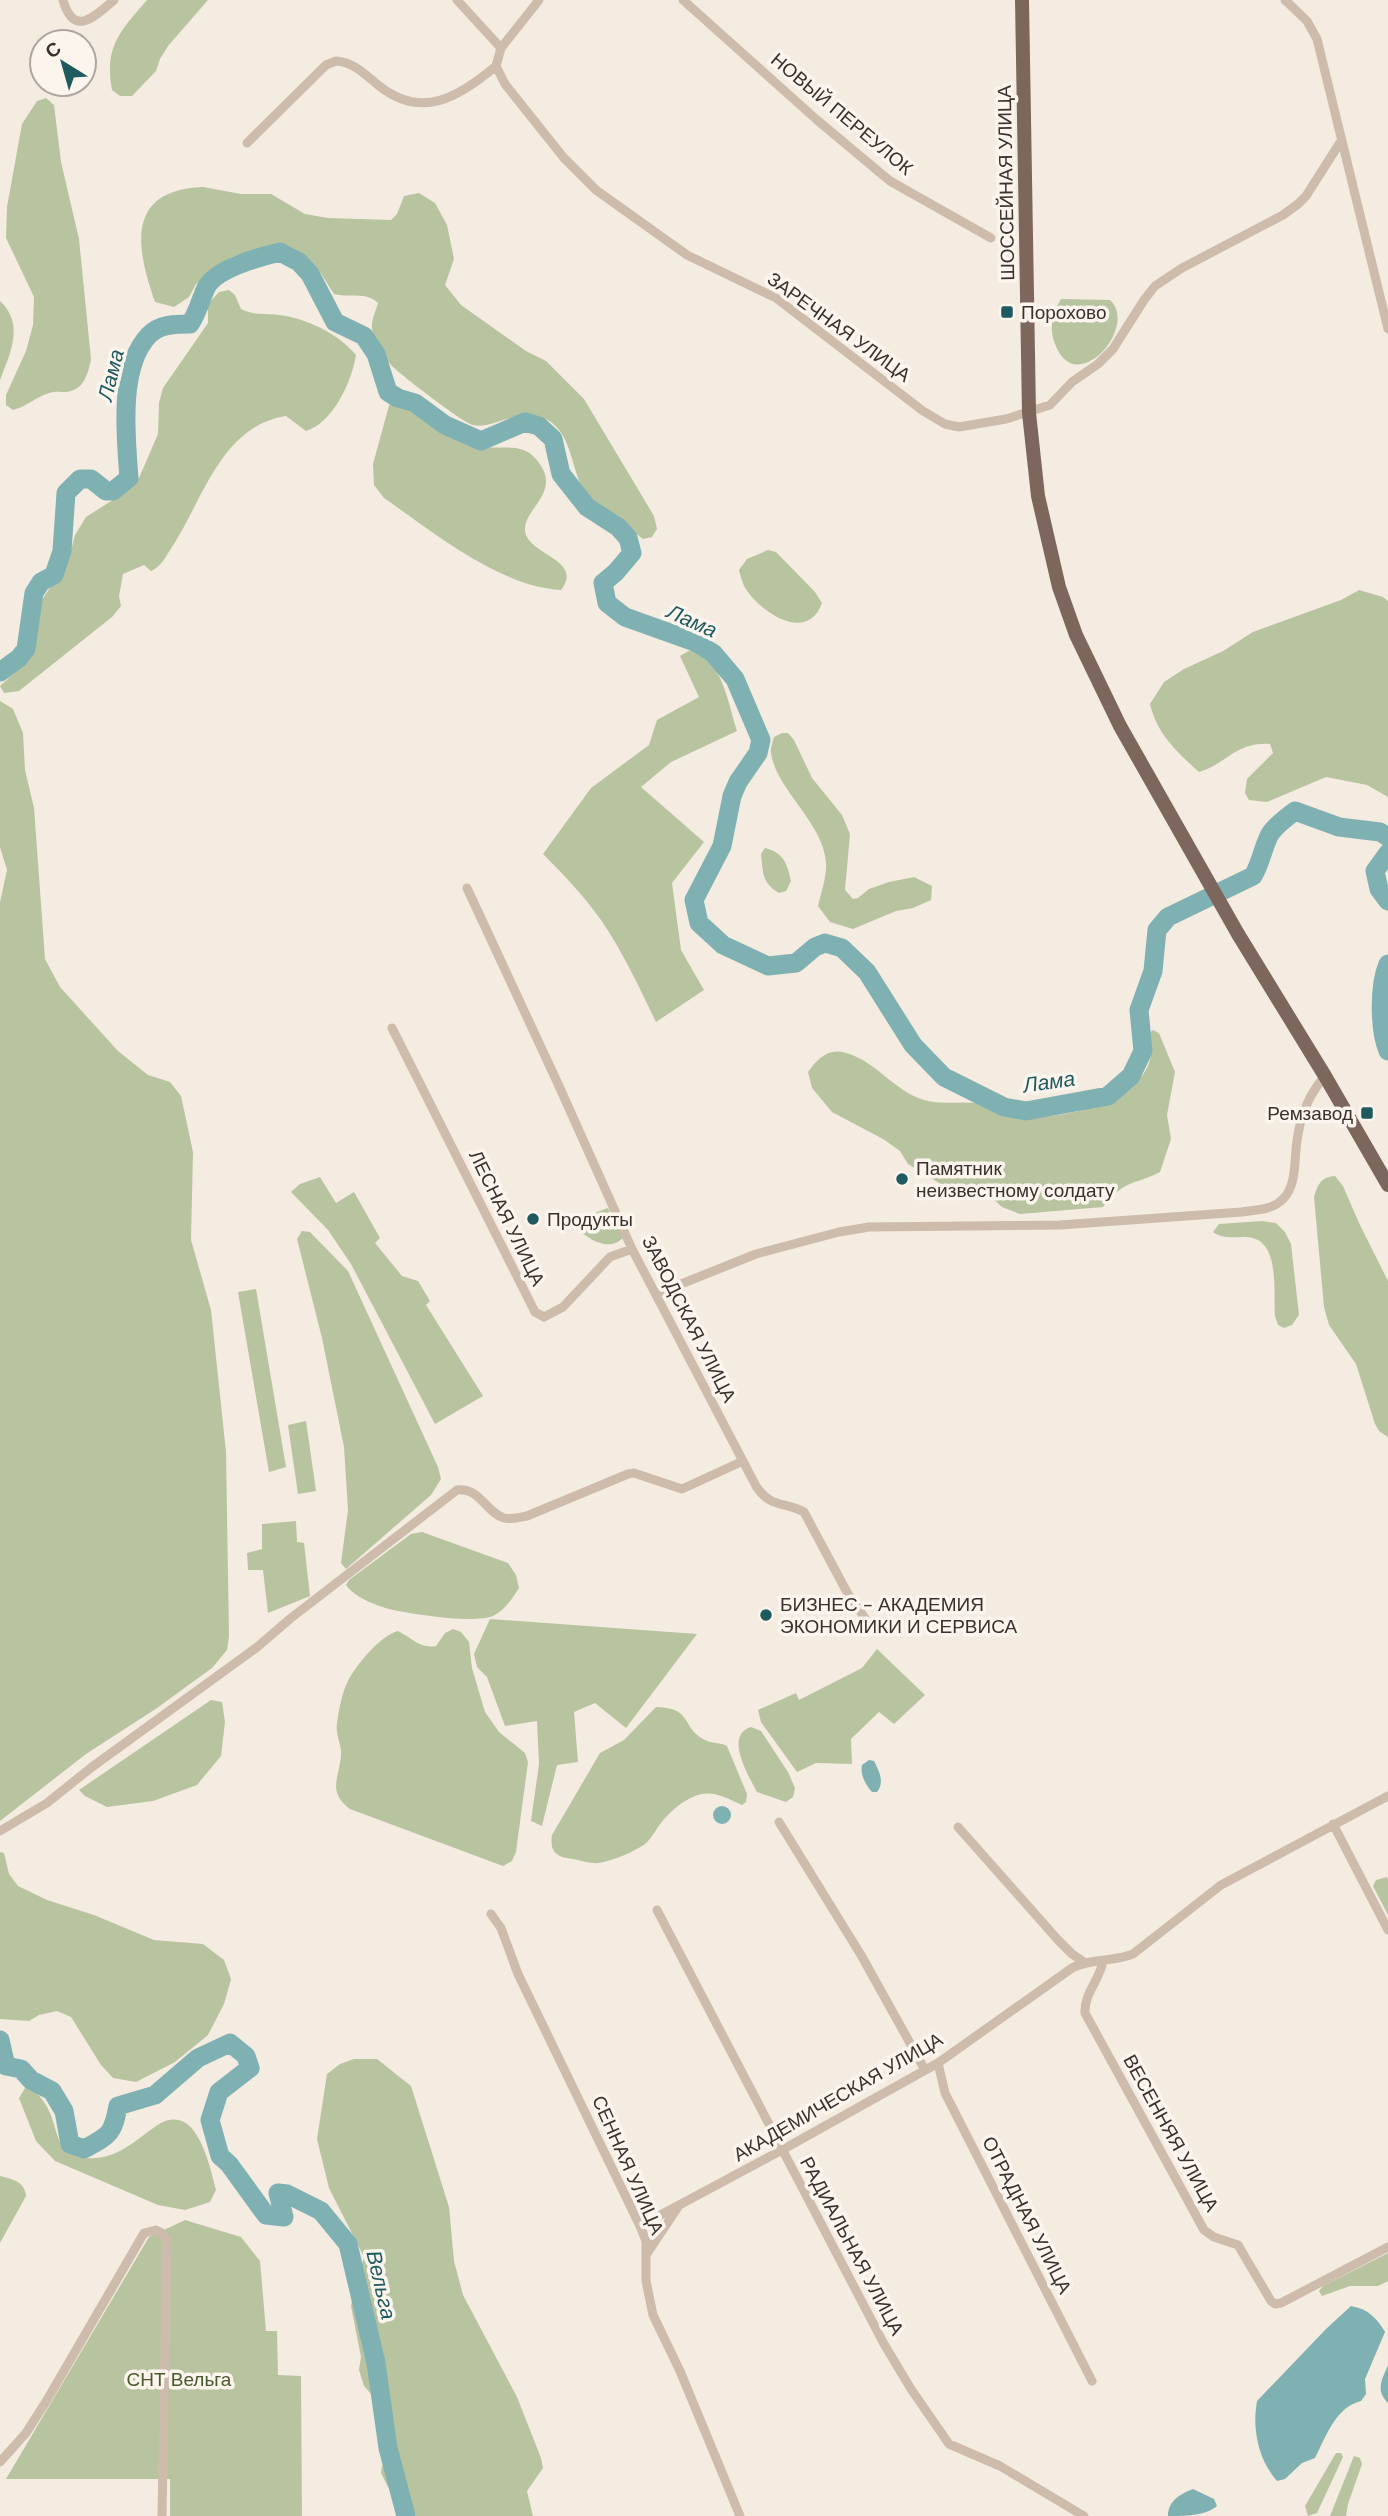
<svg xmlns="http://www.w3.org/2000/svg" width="1388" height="2516" font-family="'DM Sans',sans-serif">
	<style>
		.green { fill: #b8c4a0 }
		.water { fill: #7fb0b2 }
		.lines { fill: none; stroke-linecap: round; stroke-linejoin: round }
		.river { stroke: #7fb0b2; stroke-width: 19 }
		.street { stroke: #cdbbac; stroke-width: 9 }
		.primary { stroke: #7d675c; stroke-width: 14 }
		.poi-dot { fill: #1f5a5e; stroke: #fbf5ee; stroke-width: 2.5 }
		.labels { text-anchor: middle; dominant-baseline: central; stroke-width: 7; stroke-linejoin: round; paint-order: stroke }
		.street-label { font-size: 19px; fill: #3b302b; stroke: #fbf5ee }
		.poi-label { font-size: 19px; fill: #3b302b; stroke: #fbf5ee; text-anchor: start }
		.park-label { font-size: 19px; fill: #4a5a2e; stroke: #fbf5ee }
		.water-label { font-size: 21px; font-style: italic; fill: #1f5a5e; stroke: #fbf5ee }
	</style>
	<rect width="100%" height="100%" fill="#f4ebe1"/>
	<path class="green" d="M147,0H208L168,46L160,59L156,71L132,96H120L112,90C104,47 120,31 147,0Z
		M46,98L54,105L61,162L79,239L91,359C88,374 84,390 66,392C60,392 55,391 49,393C36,397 26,407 13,410L6,405V395L26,351L33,325L34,297L6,238L7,207L22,124L37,101Z
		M203,187L241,194H271L305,214L328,218L391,220L397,214L404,196L419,193L435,203L447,225L454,259L445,285L461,305L526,351L546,361L584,399L654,516L657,529L652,537L643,539C625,525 598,511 585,492C570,469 573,433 546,419C521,405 494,430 473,425C463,423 401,375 392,366C384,357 373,341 372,329C371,320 376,311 378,303C366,291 349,298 334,294L320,272L297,250L287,245L265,247L232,257L196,284L189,297L174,307L155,302C136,248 125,190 203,187Z
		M229,290L235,295L241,309C255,316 264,313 279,315C306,318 339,334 356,355C352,381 333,423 306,431L286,416C221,426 203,500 172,547C166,556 162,566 151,571L144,565L123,574L119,596L121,606L112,617L19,691L4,693L0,686L21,667L29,657L37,637L39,610L43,598L68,562L75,535L86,517L116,498L139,478L158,434L159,403L163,388L208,323V304L219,292Z
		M1061,299L1110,300C1140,328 1073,402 1054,341C1049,326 1053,312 1061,299Z
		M0,301C25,324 10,354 0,380Z
		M390,402C412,400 454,443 485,447C502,449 522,443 535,458C565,491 524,507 525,530C526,555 585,559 561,590C500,587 433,532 384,498L374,485L373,464Z
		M768,550L776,552L815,592L822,603C807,645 758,611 744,586C742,581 740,575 739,570L747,559Z
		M1359,590L1383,597L1388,601V797L1367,785L1326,777L1267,802L1249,800L1245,793L1247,779L1273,753L1270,744C1235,742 1227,764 1199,772C1177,752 1157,734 1150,704L1164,682L1184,669L1223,651L1253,632L1341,600Z
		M692,649C722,659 728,703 737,731L671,762L641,787L704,842L672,883L681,950L704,990L656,1022C639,987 623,952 601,920C584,896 564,875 543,854L591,788L649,745L657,720L699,697L680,656Z
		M0,701L13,709L23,733L25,770L34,808L45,959L60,987L118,1051L148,1075L170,1082L181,1096L193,1152L191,1240L211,1310L226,1452L229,1636L227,1650L212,1668L157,1708L86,1754L0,1821V902L7,870L0,847Z
		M782,733H788L794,740L812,778L842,815L850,834L845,890L853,899L858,898L869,889L889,882L914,877L932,886L931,900L913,908L896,911L853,929L830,922L818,906C821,893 827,876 826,863C824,823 776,790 771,753C770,748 773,742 774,737Z
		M765,848C784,853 787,863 791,881L786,891L779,893C762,883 763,873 761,854Z
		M1153,1030L1159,1033L1175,1072L1167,1115L1171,1139L1160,1172C1132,1186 1125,1179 1103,1207L1020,1214L1002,1207L990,1196L968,1189L944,1186L908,1164L900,1151L883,1139L832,1112L812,1088L808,1072C816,1061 826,1049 842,1052C874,1058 893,1091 924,1100C942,1105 959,1101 977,1103C989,1104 999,1116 1011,1117C1053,1121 1143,1106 1151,1055C1152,1048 1149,1040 1148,1034Z
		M1335,1176L1343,1186L1359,1223L1388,1281V1437L1379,1431L1375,1424L1356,1364L1329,1325L1324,1307L1314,1197C1318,1184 1321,1177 1335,1176Z
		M320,1177L336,1203L354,1192L380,1238L375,1243L402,1276L418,1281L430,1301L426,1305L483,1396L435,1424L351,1264L328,1230L291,1192L300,1184Z
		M608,1208L623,1238C607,1254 583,1236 571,1222Z
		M1262,1221L1276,1223L1285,1232L1291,1244L1299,1315L1292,1325L1284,1328L1278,1325L1275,1316C1273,1290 1281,1237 1245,1237C1234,1237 1222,1239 1213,1232L1219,1224Z
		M302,1231L310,1232L348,1271L438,1467L441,1479L431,1495L346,1569L341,1563L348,1510L344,1447L322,1338L297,1239Z
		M256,1289L286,1467L269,1472L238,1292Z
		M306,1421L316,1491L298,1494L288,1425Z
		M296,1521L297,1542L304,1543L310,1596L268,1613L263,1570H248L247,1553L262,1549V1524Z
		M422,1532L508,1563L516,1575L519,1588C512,1599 505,1610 493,1616C474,1624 410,1614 389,1609C375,1605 354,1597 346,1585L349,1580L411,1534Z
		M490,1619L697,1634L626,1728L595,1703L574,1712L578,1762L557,1765L542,1826L531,1821L539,1764L537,1721L505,1726L487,1677L477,1667L474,1654Z
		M453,1629L461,1632L469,1642L472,1668L485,1712L499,1732L525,1753L528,1762L516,1852L512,1861L503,1866L350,1809C327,1791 339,1780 341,1755C342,1745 335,1734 337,1723C339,1710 342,1692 348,1681C356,1665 381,1635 398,1631C412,1638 420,1649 436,1646L445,1633Z
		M877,1649L925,1695L894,1724L879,1712L851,1739L852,1764L816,1763L797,1772L761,1722L758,1710L796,1693L799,1700L862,1668Z
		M211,1700L222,1702L225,1722L221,1756L197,1785L153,1801L107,1807L85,1796L79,1790Z
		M656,1707C694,1708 680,1727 705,1740C712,1744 720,1742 727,1746L747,1794L746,1802L742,1805C726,1798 712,1789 695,1796C679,1803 668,1813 658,1827C654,1833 650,1840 645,1844C632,1853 614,1860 599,1863C589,1864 577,1859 567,1858C553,1856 550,1847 552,1835L600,1753L624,1740Z
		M751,1727L761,1731L788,1772L795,1788L793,1797L786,1802L757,1792C748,1775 724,1735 751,1727Z
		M0,1852L4,1853L9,1874L18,1886L47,1900L94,1915L154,1940L203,1944L224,1960L231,1979L224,2004L208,2035L175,2062L136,2082L113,2078L101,2065L71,2017L57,2011L39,2015L29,2021L0,2019Z
		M1387,1877L1388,1880V1915L1373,1886L1376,1880Z
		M354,2059H377L411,2086L449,2207L454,2261L463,2295L517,2397L541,2458L543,2468L527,2491L533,2516H416L388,2487L381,2473L382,2466L393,2450L396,2437L391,2417L364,2386L359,2370L361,2357L351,2306L364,2257L329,2188L317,2139L327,2074L340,2064Z
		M25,2088L34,2089C39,2096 46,2103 49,2111C55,2122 56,2141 66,2150C75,2158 84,2159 96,2158C120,2156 136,2140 156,2126C196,2099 209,2163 216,2190L210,2202L185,2210L158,2205L55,2161L36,2141L19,2098Z
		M0,2176C13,2179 25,2182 26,2196L0,2243Z
		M185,2220L241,2237L260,2261L266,2331H277L278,2375L301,2376L302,2516H170V2479H6L149,2237Z
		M1388,2253V2281L1378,2286H1350L1322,2296L1319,2291L1323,2286Z
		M1336,2453H1341L1343,2457L1317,2513L1308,2516L1305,2506Z
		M1354,2456L1360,2458L1362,2464L1348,2504L1346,2516H1330Z"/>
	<path class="water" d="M869,1760L874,1761C879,1771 885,1782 877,1792H872C865,1784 860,1774 862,1765Z
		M713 1815a9 9 0 1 1 18 0a9 9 0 1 1-18 0Z
		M1351,2306C1368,2309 1377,2318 1385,2332L1365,2379L1366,2394L1361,2401C1336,2407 1326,2436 1315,2458L1302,2463L1285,2479L1277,2481C1258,2459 1252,2429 1257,2401L1326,2329Z
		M1388,2365V2403C1375,2390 1382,2380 1388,2365Z
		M1193,2489L1214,2499L1217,2506C1205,2516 1185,2516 1168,2516C1168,2501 1180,2494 1193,2489Z"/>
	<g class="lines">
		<path class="river" d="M0,672L19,658L26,649L34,593L41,582L54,575L62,551L66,493L80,479H91L106,491H113L129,478C126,438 118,367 149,335C160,324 176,324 190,324C198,312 200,301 206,288C215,269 259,257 280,252L299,262L310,274L335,322L364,336L376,354L388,392L398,398L415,403L445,425L481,441L525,422L539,426L553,439L561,474L587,507L618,527L628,538L632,553L616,572L603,583L607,603L625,617L695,642L713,653L735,679L761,740L758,753L738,782L732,796L722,846L694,900L699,923L723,945L768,966L796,963L815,947L825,943L842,948L867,972L913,1045L944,1077L1004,1107L1026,1111L1108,1096L1131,1076L1143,1051L1139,1010L1153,971L1157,930L1168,917L1253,876C1261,863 1263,847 1270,834C1276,825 1287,817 1295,811L1339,827L1380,832L1388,837
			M1388,853L1375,871L1379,889L1388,901
			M1388,964C1379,985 1379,1029 1388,1051
			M0,2040L6,2066L21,2069L31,2080L52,2091L64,2111L70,2144L84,2149C110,2135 113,2134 118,2106L155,2095L198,2058L230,2043L246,2056L250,2068L219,2092L210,2120L220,2156L229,2164L266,2215L284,2217L278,2193L287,2194L321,2211L348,2244L376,2363L388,2448L406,2516"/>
		<path class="street" d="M63,0C74,38 94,17 114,0
			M457,0L501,48
			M683,0L817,120L890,181L991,238
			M1285,0L1307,21L1317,39L1388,329
			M496,66L505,84L564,158L596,190L687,255L776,298L923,411L945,424L959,427L1006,419L1050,405L1072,382L1098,364L1113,349L1144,300L1155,286L1182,268L1283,215L1298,204L1306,196L1341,141
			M496,66L501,48L539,0
			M247,143L326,65L336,61C353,62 365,74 378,85C421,120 458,98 496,66
			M467,888L559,1086L632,1249L756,1486C771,1509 784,1501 804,1512L848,1594L865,1618
			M392,1028L535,1312L544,1317L563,1307L610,1257L632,1249
			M656,1294L756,1254L839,1232L869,1227L1060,1225L1242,1212C1255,1210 1273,1210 1283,1199C1297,1185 1294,1160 1297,1141C1300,1117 1309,1094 1325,1076
			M779,1822L861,1955L925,2070
			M1333,1824L1388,1930
			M958,1827L1059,1941L1072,1954L1084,1962
			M0,1831L47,1803L92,1767L256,1648L291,1618L457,1490C480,1487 485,1512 504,1518C511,1520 520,1517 527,1516L628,1474L634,1473L682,1489L743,1461
			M657,1910L884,2344L911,2389L949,2444L1000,2466L1084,2516
			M491,1914L501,1928L518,1974L640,2226L646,2241V2281L653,2315L680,2371L740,2516
			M1103,1961C1100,1980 1084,1993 1085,2013L1204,2230L1214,2237L1238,2245L1271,2301L1275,2304L1281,2303L1388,2247
			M938,2063L945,2093L1092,2381
			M640,2226L782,2150L938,2063L1072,1968C1091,1958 1113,1962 1133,1954L1221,1885L1388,1796
			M646,2255L678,2207
			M0,2462L26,2433L47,2400L144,2233L156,2230L162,2233L167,2241L162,2516"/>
		<path class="primary" d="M1022,0L1029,413L1038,496L1059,587L1076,635L1120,726L1238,934L1325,1076L1388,1185"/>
	</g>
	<g class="poi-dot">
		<rect x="1000" y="305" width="14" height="14" rx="3.5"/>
		<rect x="1360" y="1106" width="14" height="14" rx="3.5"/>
		<circle cx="902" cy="1179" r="7"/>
		<circle cx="533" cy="1219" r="7"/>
		<circle cx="766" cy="1615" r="7"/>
	</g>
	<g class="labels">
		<g class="street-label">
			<text transform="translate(842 114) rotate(40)">НОВЫЙ ПЕРЕУЛОК</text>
			<text transform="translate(1006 183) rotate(-91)">ШОССЕЙНАЯ УЛИЦА</text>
			<text transform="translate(839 327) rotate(36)">ЗАРЕЧНАЯ УЛИЦА</text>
			<text transform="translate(507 1218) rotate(64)">ЛЕСНАЯ УЛИЦА</text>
			<text transform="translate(689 1319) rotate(63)">ЗАВОДСКАЯ УЛИЦА</text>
			<text transform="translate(838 2097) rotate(-30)">АКАДЕМИЧЕСКАЯ УЛИЦА</text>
			<text transform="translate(1171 2133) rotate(61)">ВЕСЕННЯЯ УЛИЦА</text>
			<text transform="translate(628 2165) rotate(66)">СЕННАЯ УЛИЦА</text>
			<text transform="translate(1027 2215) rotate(63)">ОТРАДНАЯ УЛИЦА</text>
			<text transform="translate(852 2246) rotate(62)">РАДИАЛЬНАЯ УЛИЦА</text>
		</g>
		<g class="poi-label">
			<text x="1021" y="312">Порохово</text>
			<text x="1353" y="1113" text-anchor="end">Ремзавод</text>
			<text x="916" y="1168">Памятник<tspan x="916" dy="22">неизвестному солдату</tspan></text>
			<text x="547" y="1219">Продукты</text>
			<text x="780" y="1604">БИЗНЕС - АКАДЕМИЯ<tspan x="780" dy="22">ЭКОНОМИКИ И СЕРВИСА</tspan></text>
		</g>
		<g class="park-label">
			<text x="179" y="2379">СНТ Вельга</text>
		</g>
		<g class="water-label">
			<text transform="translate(111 375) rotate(-76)">Лама</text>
			<text transform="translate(692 621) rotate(24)">Лама</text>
			<text transform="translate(1049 1082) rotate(-8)">Лама</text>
			<text transform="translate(381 2285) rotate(77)">Вельга</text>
		</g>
	</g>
	<g transform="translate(63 63) rotate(323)"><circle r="33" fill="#fbf5ee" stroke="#aea6a0" stroke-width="2"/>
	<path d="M0-5L12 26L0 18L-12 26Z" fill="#1f5a5e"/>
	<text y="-10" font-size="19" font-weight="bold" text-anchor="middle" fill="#3b302b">С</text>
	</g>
</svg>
